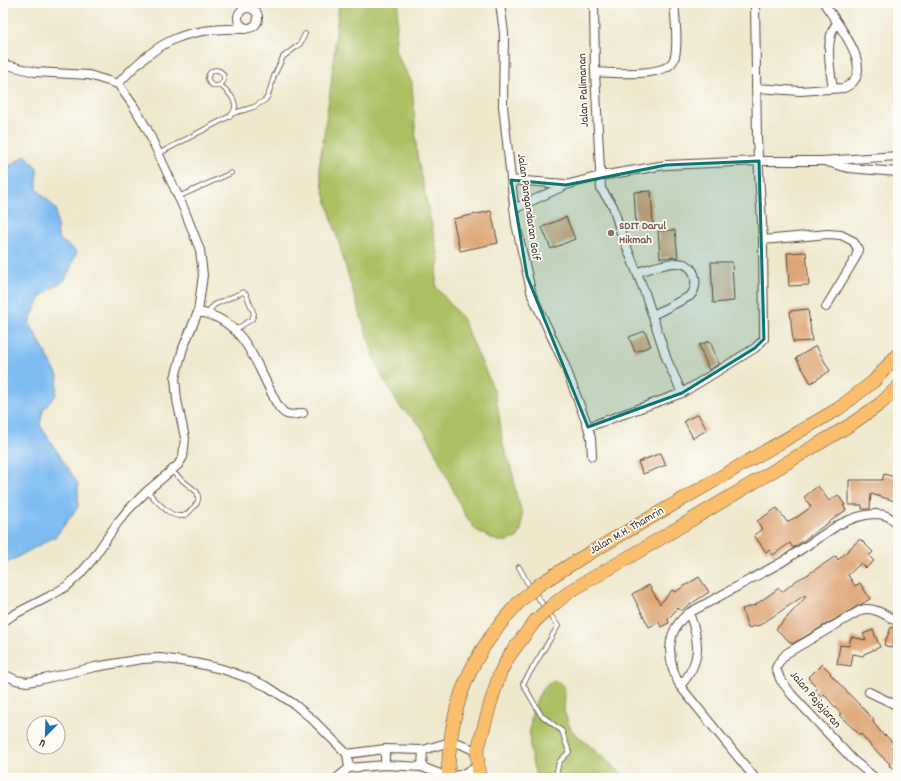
<svg xmlns="http://www.w3.org/2000/svg" width="901" height="781" font-family="Dekko,sans-serif">
	<style>
		.green { fill: #acc064; stroke: #747541 }
		.water { fill: #7dbbf1; stroke: #5c7288 }
		.building { fill: #dda576 }
		.lines { fill: none; stroke-linecap: round; stroke-linejoin: round }
		.lane-casing { stroke: #564638; stroke-width: 5.5 }
		.street-casing { stroke: #564638; stroke-width: 10 }
		.primary-casing { stroke: #564638; stroke-width: 14 }
		.lane { stroke: #fff; stroke-width: 4 }
		.street { stroke: #fff; stroke-width: 8 }
		.primary { stroke: #fabe6d; stroke-width: 13 }
		.primary-bridge-casing { stroke: #564638; stroke-width: 14; stroke-linecap: butt }
		.primary-bridge { stroke: #fabe6d; stroke-width: 13 }
		.marked { fill: #0f766e; fill-opacity: 0.2; stroke: #0f766e; stroke-width: 3; stroke-linejoin: round }
		.education-dot { fill: #8d6e63; stroke: #fdfcf7; stroke-width: 1.5 }
		.labels { text-anchor: middle; dominant-baseline: central; stroke-width: 3.5; stroke-linejoin: round; paint-order: stroke }
		.street-label { font-size: 12px; fill: #3b2a1e; stroke: #fdfcf7 }
		.education-label { font-size: 12px; font-weight: bold; fill: #785e54; stroke: #fdfcf7; text-anchor: start }
	</style>
	<rect width="100%" height="100%" fill="#fdfcf7"/>
	<filter id="ink" filterUnits="userSpaceOnUse"><feTurbulence type="fractalNoise" baseFrequency=".025" numOctaves="2"/><feDisplacementMap in="SourceGraphic" scale="8" xChannelSelector="R" yChannelSelector="G"/><feConvolveMatrix kernelMatrix="1 2 1 2 8 2 1 2 1" color-interpolation-filters="sRGB"/></filter>
	<filter id="wash" filterUnits="userSpaceOnUse"><feTurbulence type="fractalNoise" baseFrequency=".012" numOctaves="4" result="noise"/><feDisplacementMap in="SourceGraphic" scale="16" xChannelSelector="R" yChannelSelector="G"/><feGaussianBlur stdDeviation="0.9" result="paint"/><feColorMatrix in="noise" values="0 0 0 0 0 0 0 0 0 0 0 0 0 0 0 0 0 1.4 0 .05"/><feComposite in="paint" operator="in"/></filter>
	<g filter="url(#wash)">
		<rect width="100%" height="100%" fill="#efe8cd"/>
		<path class="green" d="M339,3H399L395,48L397,55L412,82L417,155L439,259L436,277V287L462,318L494,390L498,408L503,445L513,474L516,494L522,512V527L518,537L508,541H497L476,530L465,515L430,441L420,425L400,407L379,371L354,295L324,192L319,168L331,85Z
			M556,681L559,682L564,687L565,694L564,711L571,730L627,778H537C528,754 526,720 538,697C542,689 547,682 556,681Z"/>
		<path class="water" d="M26,155L37,168V189L56,209L58,238L77,252L65,280L42,295L29,322L58,376L56,395L43,410L40,425L78,484V507L56,536L3,565V167L11,165Z"/>
		<g id="blocks">
			<path class="building" d="M651,191L653,225L636,226L634,192Z
				M491,211L498,243L460,251L453,219Z
				M566,217L575,239L551,249L542,227Z
				M675,230L678,257L660,258L658,231Z
				M806,252L809,285L789,286L787,253Z
				M711,262H732L734,301L713,303Z
				M808,309L812,341L793,342L790,311Z
				M645,331L651,346L635,352L629,337Z
				M710,341L719,364L709,370L699,345Z
				M816,346L830,371L811,383L796,358Z
				M698,414L707,430L693,438L684,421Z
				M661,453L666,465L643,474L638,462Z
				M884,474L898,478V500L895,499V501L871,494L870,509H862V505H849V480H882Z
				M818,486L829,501L838,495L845,505H843L846,510L793,548L790,543L773,555L769,550L766,552L754,535L762,529L757,521L777,508L787,522L796,517V518L811,507L804,497Z
				M860,539L873,552L869,556L874,561L866,568L861,563L848,575L855,586L860,583L870,599L792,644L776,629L806,597L805,595L760,625L748,628L742,609L755,605L779,588L782,592L797,580L807,575L836,556L838,560Z
				M699,577L709,592L686,607L682,611L678,608L668,619L669,623L661,627L659,622L649,627L632,594L649,585L660,604L672,590L675,592Z
				M891,627L898,630V650L884,645Z
				M873,630L880,647L864,654L863,656L853,654L851,666L837,664L840,645L849,646L851,637L866,640L863,634Z
				M822,664L831,673L830,674L874,720L873,722L884,736L885,735L895,744L892,747L898,750V770L889,766L890,764L870,745L861,734L860,735L839,715L841,714L824,694L821,697L815,691L818,688L808,678Z"/>
		</g>
	</g>
	<g filter="url(#ink)">
		<use href="#blocks" fill-opacity="0" stroke="#564638" stroke-width="1"/>
		<g class="lines">
			<g class="lane-casing">
				<path id="lane" d="M208 78a8 8 0 1 1 16 0a8 8 0 1 1-16 0Z
					M234,113L254,107L265,100L268,96L274,76L283,57L300,44L305,34
					M158,154L230,116C242,105 230,93 220,85
					M178,197L231,173
					M208,313L214,305L243,292L246,294L254,314L252,319L235,330
					M147,491C156,500 172,521 185,515C189,514 191,509 194,507C199,502 199,498 197,492L171,471
					M519,567L527,582L558,626L523,684L541,715L562,731L569,752L559,762L556,775L559,778"/>
			</g>
			<g class="street-casing">
				<path id="street" d="M500,3L504,33L503,106L516,224L532,295L564,363L588,427L591,438L592,456
					M594,3L595,72L601,189L613,206L620,230L645,293L667,360L682,393
					M238 18a10 10 0 1 1 20 0a10 10 0 1 1-20 0Z
					M3,64L35,72L89,75L118,84L133,105L147,129L184,209L200,250L203,275L198,312L183,348L175,378L177,400L185,438L183,457L178,465L147,491L128,510L118,522L92,560L80,574L67,586L50,596L13,615L3,622
					M595,72C612,73 668,78 674,59C679,47 675,17 674,3
					M118,84C157,40 186,27 245,29
					M756,88L800,91L844,88C880,72 836,23 824,3
					M833,88C830,70 824,38 837,23
					M827,162L848,168L898,172
					M511,180L565,184
					M514,209L566,185L600,176L666,165L759,161H822L898,156
					M763,240L828,234L841,235L853,241L858,249L856,257L826,307
					M637,272C655,268 690,251 695,278C696,285 695,291 690,296L653,315
					M198,312C241,318 254,358 271,392C275,400 279,411 287,414C292,416 298,414 303,413
					M588,427L682,393L755,348L764,339L763,240L757,139L755,3
					M3,674L16,680L27,682L39,680L95,667L142,659L160,658L195,663L222,669L248,678L268,687L294,704L312,719L347,754L349,768L337,778
					M680,686C702,662 700,641 689,613
					M869,692L898,706
					M385,749V765
					M347,754L385,749L423,750L450,742L461,744L477,752
					M422,767L423,750
					M349,768L385,765L422,767L448,777L460,775L477,767
					M755,778L680,686C667,661 664,631 689,613L782,562L838,525C852,518 872,510 887,516C891,518 894,521 898,523
					M875,778L853,760L792,695L780,679L776,668L779,662L787,653L861,610C874,606 887,616 898,622"/>
			</g>
			<g class="primary-casing">
				<path id="primary" d="M540,584L581,558L838,409L874,381L898,354
					M554,604L572,590L636,553L850,425L880,404L898,387
					M448,778C449,704 470,654 521,600
					M479,778L477,752L490,705L500,673L509,656L535,621"/>
			</g>
			<use href="#lane" class="lane"/>
			<use href="#street" class="street"/>
			<use href="#primary" class="primary"/>
			<g class="primary-bridge-casing">
				<path id="primary-bridge" d="M521,600L540,584
					M535,621L554,604"/>
			</g>
			<use href="#primary-bridge" class="primary-bridge"/>
		</g>
	</g>
	<path class="marked" d="M759,161L764,339L755,348L682,393L588,427L527,276L511,180L566,185L666,165Z"/>
	<circle class="education-dot" cx="611" cy="233" r="4"/>
	<g class="labels">
		<g class="street-label">
			<text transform="translate(584 90) rotate(-92)">Jalan Palimanan</text>
			<text transform="translate(528 207) rotate(82)">Jalan Pangandaran Golf</text>
			<text transform="translate(627 531) rotate(-30)">Jalan M.H. Thamrin</text>
			<text transform="translate(815 700) rotate(49)">Jalan Pajajaran</text>
		</g>
		<g class="education-label">
			<text x="619" y="226">SDIT Darul<tspan x="619" dy="14">Hikmah</tspan></text>
		</g>
	</g>
	<rect width="901" height="781" fill="none" stroke="#fdfcf7" stroke-width="16"/>
	<g transform="translate(46 735) rotate(203)"><circle r="19" fill="#fdfcf7" stroke="#afa8a0"/>
	<path d="M0-3L7 15L0 10L-7 15Z" fill="#1f6fb2"/>
	<text y="-6" font-size="11" font-weight="bold" text-anchor="middle" fill="#3b2a1e">U</text>
	</g>
</svg>
